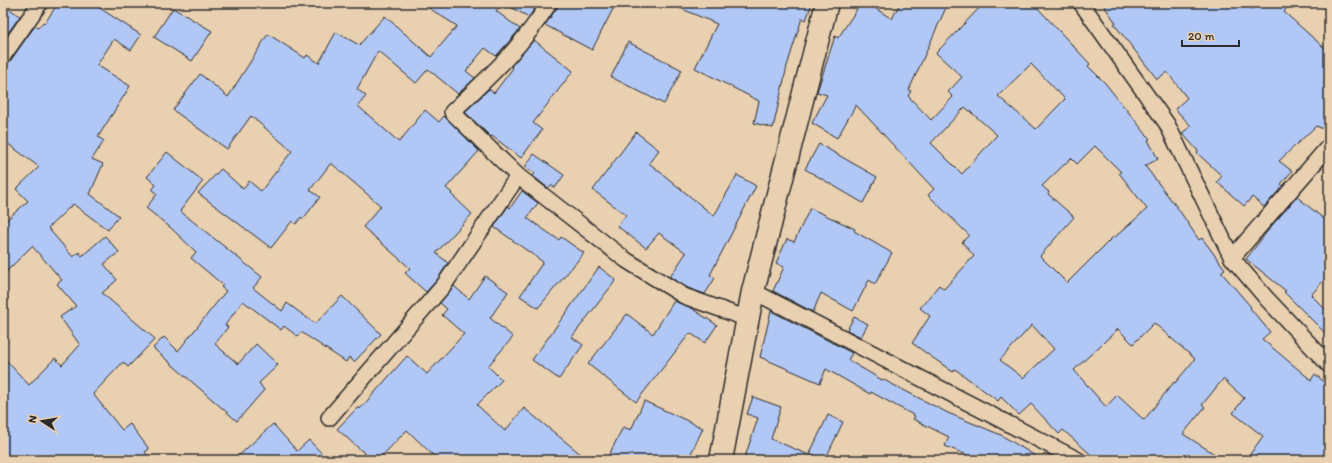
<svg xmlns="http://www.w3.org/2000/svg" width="1332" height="463" font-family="Itim,sans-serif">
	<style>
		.building { fill: #b1c8f7; stroke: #2b2b2b; fill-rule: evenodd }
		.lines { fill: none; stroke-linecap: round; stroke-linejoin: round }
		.minor-casing { stroke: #2b2b2b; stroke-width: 18 }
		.primary-casing { stroke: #2b2b2b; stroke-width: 25 }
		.minor { stroke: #e9d0b1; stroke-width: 15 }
		.primary { stroke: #e9d0b1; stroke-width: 22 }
	</style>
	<rect width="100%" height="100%" fill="#e9d0b1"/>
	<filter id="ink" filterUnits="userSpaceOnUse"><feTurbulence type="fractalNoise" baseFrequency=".025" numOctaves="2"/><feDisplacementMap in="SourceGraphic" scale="8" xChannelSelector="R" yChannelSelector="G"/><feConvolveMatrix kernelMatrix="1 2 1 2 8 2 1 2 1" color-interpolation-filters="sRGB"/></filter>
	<g filter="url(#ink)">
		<path class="building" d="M58,3H92L141,35L131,50L114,39L97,65L130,86L98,137L104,141L92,159L103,164L90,194L119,216L108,230L73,204L48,228L73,257L79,252L82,256L105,236L119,252L104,264L117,280L102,293L155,339L128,367L123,362L93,394L122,430L130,424L149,449L145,452L151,460H3V357L29,385L55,358L62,365L80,345L60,317L76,306L57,284L62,280L32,246L3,275V223L28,201L16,189L39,167L3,140V65L7,64L10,61L35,26L38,28L43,22L45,23Z
			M421,3H502L496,11L520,29L496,56L485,48L466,71L475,78L458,94L428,69L416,83L378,51L357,89L366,96L358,106L399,142L425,110L439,122L444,116L479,151L446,188L452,193L451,194L472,214L436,253L448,263L437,280L426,292L405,273L410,268L363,227L381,206L331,163L310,190L320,197L303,219L301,217L296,224L292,221L271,248L198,193L221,169L243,189L249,181L261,191L292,151L251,116L227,149L173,110L200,74L228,97L268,34L305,58L307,55L319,63L336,32L359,45L385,16L431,57L457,26Z
			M503,3H538L529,17Z
			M558,3H616L592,50L545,25L557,8Z
			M668,3H812L806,20L802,18L787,66L773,128L754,123L759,101L695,68L717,24Z
			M861,3H867L892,19L900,3H948L909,90L911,91L908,96L931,120L953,97L948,92L962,77L936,53L984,3H1033L1090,64L1088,66L1105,83L1150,139L1148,140L1158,159L1145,166L1179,210L1199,240L1202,238L1225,269L1221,272L1251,307L1250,308L1270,332L1262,339L1311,380L1315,374L1329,386V460H1323L1312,455L1308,460H1246L1263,436L1233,413L1244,398L1223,379L1202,405L1205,407L1183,434L1224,460H1097L1063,430L1059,434L1031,404L1019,415L1001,397L998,401L955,369L953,372L912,343L930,316L920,308L939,285L944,289L974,256L962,242L969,235L928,195L934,189L856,105L837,138L812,123L827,95L817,92L835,36L838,38ZM1031,64L1065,99L1036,129L998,96ZM965,107L997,135L962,174L931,143ZM1095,146L1121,172L1119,173L1147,209L1115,237L1114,236L1067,283L1040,256L1074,217L1048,194L1049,192L1042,186L1071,158L1077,164ZM1154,323L1195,359L1175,383L1174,382L1144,420L1117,395L1106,407L1074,370L1118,329L1133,344ZM1032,325L1054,349L1023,378L1000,360Z
			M1102,3H1244L1253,9L1257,3H1278L1286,9L1284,12L1329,52V131L1316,126L1279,161L1292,171L1281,184L1283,186L1264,207L1252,197L1244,206L1217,182L1222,176L1197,153L1198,151L1182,133L1191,126L1175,109L1187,98L1167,72L1157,79L1114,24L1116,23Z
			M3,5L20,16L3,40Z
			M173,8L212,31L192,61L154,37Z
			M534,40L573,71L533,123L542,130L521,158L492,136L491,137L465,112L489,89L494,93L513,68L511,66Z
			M628,42L682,70L664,104L611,77Z
			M636,132L659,150L649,163L714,216L737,175L756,186L710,275L715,278L705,294L688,288L670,277L686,253L659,233L646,248L617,226L626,215L593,190Z
			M819,144L877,177L863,203L805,169Z
			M167,152L203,181L180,211L262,277L253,288L282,311L287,303L314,323L315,322L316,323L342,296L381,334L354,362L349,357L346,362L301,332L297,336L284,326L281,330L243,301L225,325L228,327L215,344L238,364L256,344L278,365L259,383L264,390L237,421L153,348L164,337L178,351L226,291L221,287L223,285L191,258L196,252L171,228L146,208L157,194L152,190L156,185L147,177Z
			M534,154L564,175L555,188L551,185L548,188L533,176L535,173L525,167Z
			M522,191L538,203L527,218L559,240L561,237L584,253L538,308L520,296L543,262L494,227L508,206L510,208Z
			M1297,197L1329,223V274L1311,295L1329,313V337L1284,292L1286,291L1246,259L1273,224Z
			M810,208L855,229L854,231L892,253L875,284L869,280L853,311L821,293L813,312L773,291L784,267L776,263L787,239L794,242Z
			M599,267L616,280L572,337L583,345L559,379L532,360Z
			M485,276L508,292L490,318L513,337L488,366L502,380L477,405L505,431L524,408L588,460H438L407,430L378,460H372L337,429L358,407L360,409L407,356L427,374L464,334L442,315L447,309L440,303L454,286L469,299Z
			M674,301L694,309V310L717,325L705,343L690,333L636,402L588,364L627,314L653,334Z
			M771,311L852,353L848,360L882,380V379L948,413L1001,435L1042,460H979L945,446L949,437L913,419L915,416L871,392L870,394L826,369L820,383L760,357Z
			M854,317L868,324L861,337L847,330Z
			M753,397L781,407L771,439L821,460H744L758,418L747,414Z
			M644,401L703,428L688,460H619L609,455L623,427L631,430Z
			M828,415L843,422L825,460H824L810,453Z
			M273,424L297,451L309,440L328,460H234Z"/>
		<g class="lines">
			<g class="minor-casing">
				<path id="minor" d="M549,3C523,46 488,78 452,112L518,176L626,260L684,296L748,319
					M1081,3L1167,124L1232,258L1267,299L1329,365
					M3,56L40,3
					M1232,258L1329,146
					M753,291L1078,460
					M329,418L444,285L518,176"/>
			</g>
			<g class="primary-casing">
				<path id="primary" d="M721,460L753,291L827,3"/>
			</g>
			<use href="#minor" class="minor"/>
			<use href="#primary" class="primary"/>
		</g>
	</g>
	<rect width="1332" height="463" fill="none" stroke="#e9d0b1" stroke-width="16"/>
	<rect x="8" y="8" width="1316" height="447" fill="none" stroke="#2b2b2b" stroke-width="1.5" filter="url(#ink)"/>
	<g transform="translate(42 421) rotate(282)" stroke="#e9d0b1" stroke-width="3" paint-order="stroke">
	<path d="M0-3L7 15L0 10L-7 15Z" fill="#2b2b2b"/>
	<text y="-6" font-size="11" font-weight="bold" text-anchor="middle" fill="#2b2b2b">N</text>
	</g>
	<path d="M1182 40v6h57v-6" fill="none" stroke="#2b2b2b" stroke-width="2"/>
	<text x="1188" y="40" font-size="12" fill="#2b2b2b" stroke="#e9d0b1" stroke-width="3" paint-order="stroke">20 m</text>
</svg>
